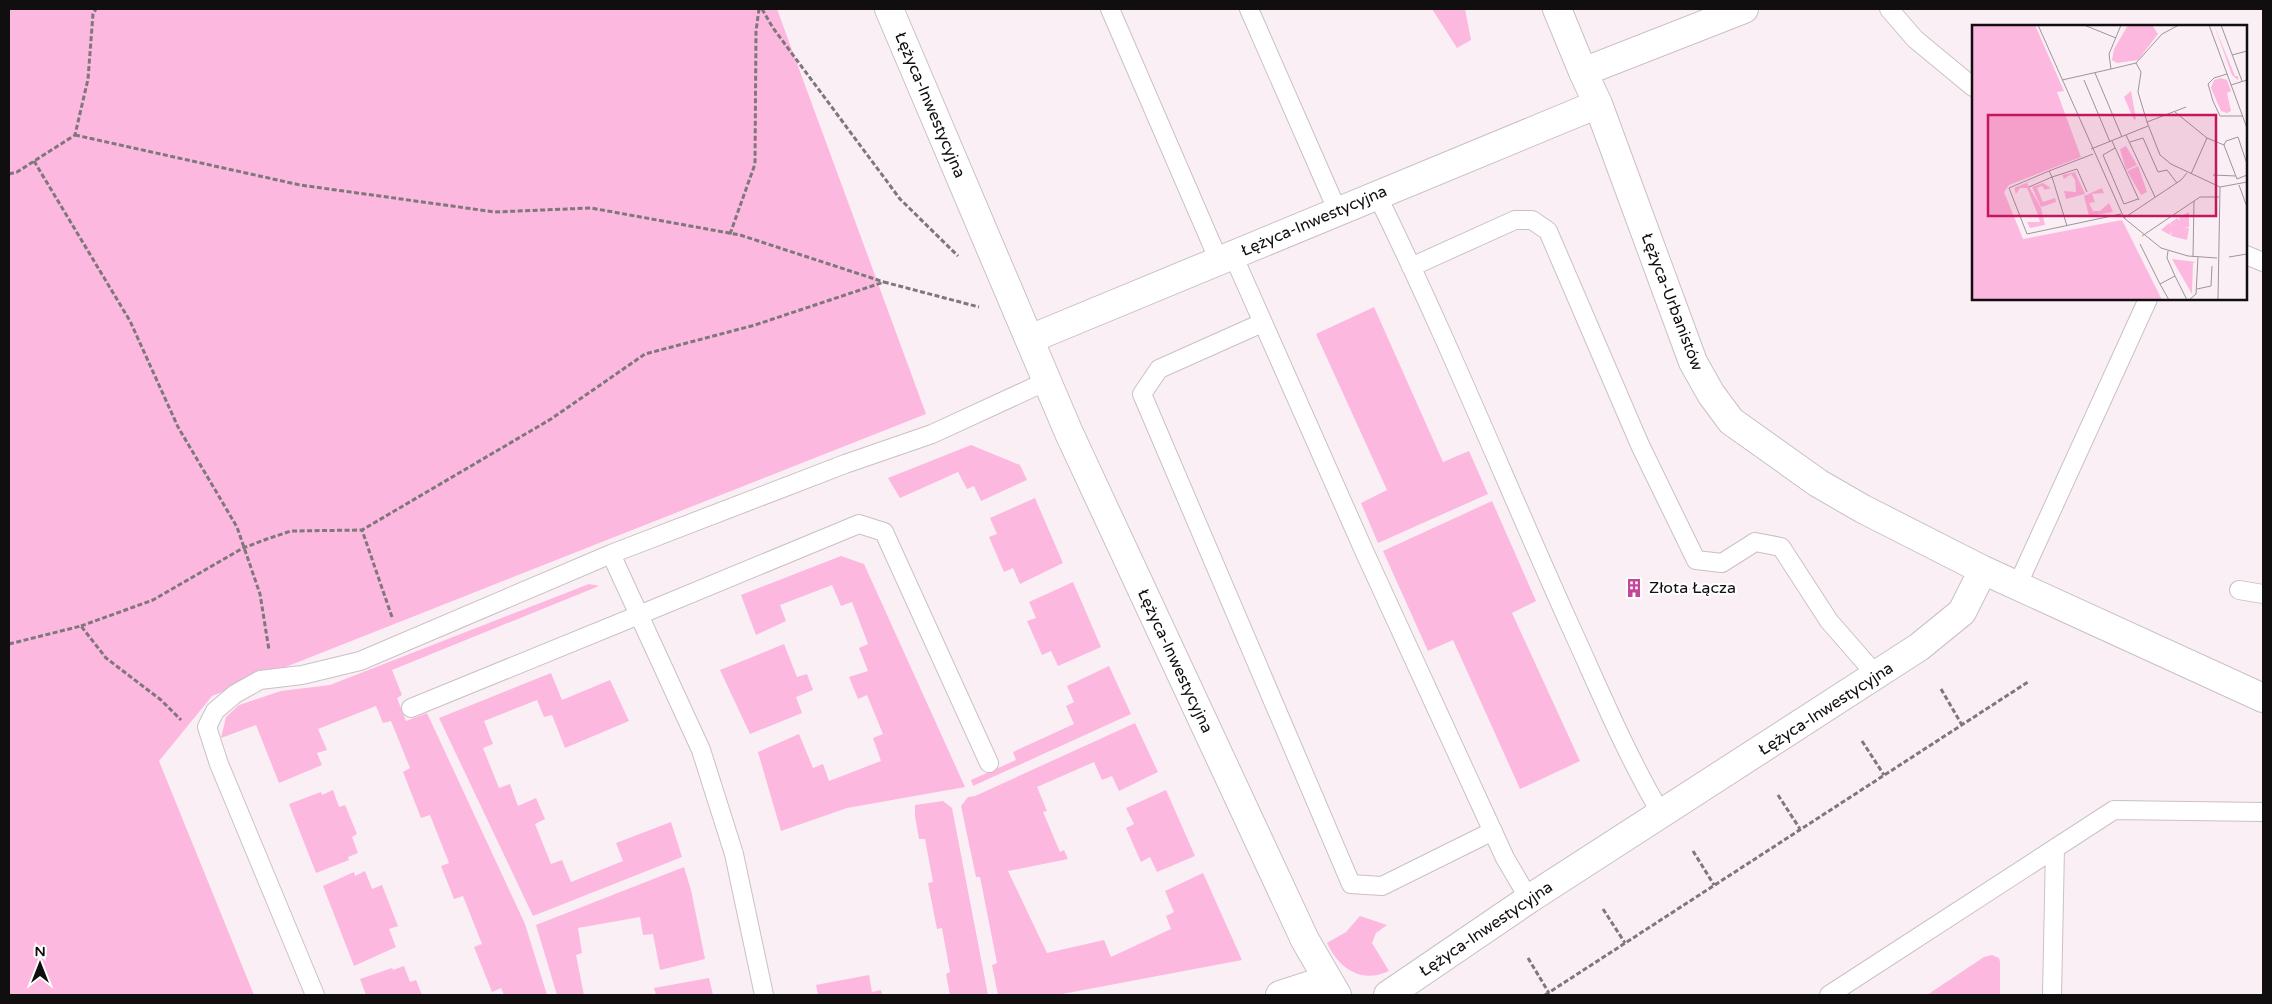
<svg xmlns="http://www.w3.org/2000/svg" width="2272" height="1004" font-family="'Varela Round',sans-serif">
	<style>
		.green { fill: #fdb8df }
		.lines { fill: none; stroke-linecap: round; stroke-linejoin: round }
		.service-casing { stroke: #cac0c5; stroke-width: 20 }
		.minor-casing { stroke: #cac0c5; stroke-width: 30 }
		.path { stroke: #7e777b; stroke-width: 3; stroke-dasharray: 5 2.5; stroke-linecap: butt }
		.service { stroke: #fff; stroke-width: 18 }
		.minor { stroke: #fff; stroke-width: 28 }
		.labels { text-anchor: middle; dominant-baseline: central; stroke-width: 4; stroke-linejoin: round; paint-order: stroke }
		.street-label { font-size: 16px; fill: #110e10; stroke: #fff }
		.poi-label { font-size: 16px; fill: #110e10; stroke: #fff; text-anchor: start }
		.inset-road { fill: none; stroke: #9d9599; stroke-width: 1 }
		.view { fill: #c2185b; fill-opacity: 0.15; stroke: #c2185b; stroke-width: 2.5 }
		.inset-edge { fill: none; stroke: #110e10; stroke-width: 2.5 }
	</style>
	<rect width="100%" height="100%" fill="#faeff5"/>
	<path class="green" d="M9,9H777L926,414L212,696L159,761L254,995H9Z
		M1432,9H1465L1471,40L1457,48Z
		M1374,307L1443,462L1469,451L1488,494L1378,543L1361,503L1387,490L1316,334Z
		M971,445L1020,465L1027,480L981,501L974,486L967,489L958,472L900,498L888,478Z
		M1035,498L1063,563L1020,584L1013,568L1004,572L989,537L997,534L990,518Z
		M1492,501L1536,601L1512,613L1580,761L1520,789L1453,640L1428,651L1383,551Z
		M841,556L864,564L965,787L847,808L781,831L758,752L799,734L813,768L823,764L829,781L881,761L873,738L883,734L867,695L858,699L849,677L868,671L859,648L868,644L852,602L841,606L832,585L780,605L786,621L756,635L741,595Z
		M1073,582L1101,647L1058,666L1051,651L1042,655L1027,621L1036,618L1029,602Z
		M589,584L599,586L392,670L402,695L397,698L406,721L427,713L525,924L547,995H504L501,988L492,992L474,947L482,944L463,896L454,899L441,866L449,863L430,815L421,818L403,772L410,768L391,721L383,723L376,706L318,729L327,750L317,753L322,765L279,783L256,725L221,738L226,717L239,705L281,691L330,685Z
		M784,644L797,677L807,674L813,690L796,697L802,713L750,734L720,670Z
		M1109,666L1131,714L973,786L971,780L1016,760L1013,752L1074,724L1066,706L1074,702L1067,686Z
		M551,673L562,700L610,680L629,721L565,748L552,715L544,717L537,700L484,721L493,744L483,748L499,788L510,784L518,806L536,798L545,819L535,824L551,864L562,860L571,882L623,861L616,843L671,822L682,857L533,916L439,718Z
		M1135,723L1158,772L1119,791L1112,776L1102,780L1094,762L1037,787L1047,811L1043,812L1060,852L1064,850L1068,859L1008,871L1047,953L1104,940L1111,957L1171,929L1166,916L1174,912L1165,891L1203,873L1242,960L1057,995H998L992,965L997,963L980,877H976L961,806L968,797L975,796Z
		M333,790L339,807L345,805L357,834L352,837L358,853L348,857L349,860L316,873L289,804L321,792L322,795Z
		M1166,790L1195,856L1157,872L1150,857L1141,862L1126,828L1134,824L1126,808Z
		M943,801L952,808L988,995H950L946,974L950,972L942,928L937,929L928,883L933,882L925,839H919L915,816V805Z
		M684,867L691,890L705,959L660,970L653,934L643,935L640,917L578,928L582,953L576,955L584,995H557L536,925Z
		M365,871L372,889L382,885L398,926L389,929L396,947L354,966L323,886L354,872L355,876Z
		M1360,916L1387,925L1376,933L1372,943L1389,971C1362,984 1339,969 1327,943L1346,932Z
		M1992,955L1999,958L2000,962V995H1927L1984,957Z
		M404,966L410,982L416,980L422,995H366L360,979L392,968L393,970Z
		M869,975L872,992L881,990L882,995H818L816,985Z
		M709,978L713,995H656L654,988Z"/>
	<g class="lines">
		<g class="service-casing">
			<path id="service" d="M1110,9L1219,261
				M1249,9L1338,212
				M1889,9L1915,39L1973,87
				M1377,195C1446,335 1504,479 1568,621C1598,686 1625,753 1662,815
				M1233,255L1365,553L1505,858L1529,899
				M2246,255L2263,262
				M1411,267L1515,220H1532L1548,231L1640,445L1696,560L1722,563L1755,542L1781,547L1829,621L1877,676
				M1262,323L1159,369L1142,394L1351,884L1382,886L1493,831
				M2018,584L2148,299
				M2239,590L2263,594
				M411,708L639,615L611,554L845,464L932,434L1047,381
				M315,995L219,764L207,727L215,711L235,694L260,680L302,675L360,661L611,554
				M764,995L734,854L701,750L639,615L859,524L884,532L989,763
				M1829,995L2114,810L2263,812
				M2052,995L2055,848"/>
		</g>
		<g class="minor-casing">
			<path id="minor" d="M889,9L1069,433L1305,940L1337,995
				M1557,9L1583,72L1744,9
				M1583,72L1598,104L1693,362L1711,394L1731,421L1818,483L1863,509L1983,570L2263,698
				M1030,339L1598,104
				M1280,995L1326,980
				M1388,995L1529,899L1919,647L1962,612L1983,570"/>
		</g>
		<path class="path" d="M762,9L773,28L900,199L958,256
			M75,135L300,185L495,212L591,208L740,235L884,282
			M34,161L130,321L178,427L237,527L260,594L269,650
			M9,174L17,172L75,135L88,79L93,14L96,9
			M730,234L755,164L756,31L759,9
			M392,617L362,530L551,419L645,354L755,325L884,282L979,307
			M81,626L153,600L243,548L267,539L291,531L362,530
			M9,644L81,626L106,658L161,700L181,720
			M1941,689L1962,725
			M1862,741L1884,775
			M1778,795L1800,829
			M1693,851L1714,885
			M1603,909L1625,943
			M1528,958L1549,993
			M1545,995L2028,682"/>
		<use href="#service" class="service"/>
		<use href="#minor" class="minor"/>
	</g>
	<defs>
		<g id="building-bare" transform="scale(1.5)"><path d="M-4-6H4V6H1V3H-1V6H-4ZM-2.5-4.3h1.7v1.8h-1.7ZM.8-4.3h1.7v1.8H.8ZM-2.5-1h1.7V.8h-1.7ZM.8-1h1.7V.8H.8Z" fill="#c24797" stroke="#fff" stroke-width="2.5" paint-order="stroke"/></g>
	</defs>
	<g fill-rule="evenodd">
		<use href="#building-bare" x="1634" y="588"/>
	</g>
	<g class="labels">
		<g class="street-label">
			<text transform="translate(930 105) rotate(67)">Łężyca-Inwestycyjna</text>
			<text transform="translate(1314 221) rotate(-23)">Łężyca-Inwestycyjna</text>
			<text transform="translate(1672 302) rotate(69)">Łężyca-Urbanistów</text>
			<text transform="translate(1175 661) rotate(65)">Łężyca-Inwestycyjna</text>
			<text transform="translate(1826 709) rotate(-33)">Łężyca-Inwestycyjna</text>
			<text transform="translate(1486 929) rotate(-34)">Łężyca-Inwestycyjna</text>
		</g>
		<g class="poi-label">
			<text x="1649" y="588">Złota Łącza</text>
		</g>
	</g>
	<g transform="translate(1972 25)">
		<rect width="275" height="275" fill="#faeff5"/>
		<path d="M0,0H63L92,66L85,67L109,132L37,160L32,167L51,214L150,195L190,275H0ZM156,0H180L186,9L166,35L145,38L140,35L142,24ZM242,0L263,51H266V55L260,50ZM249,53L255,55L259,66L255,68L259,86L255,88L249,86L239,63L242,55ZM159,66L164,94L162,95L152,72ZM154,121L165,140L154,145L148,124ZM166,141L175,167L169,170L155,146ZM103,147L113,169L94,174L92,166L104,167L103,155L99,149L92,154L90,150ZM76,149L55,158L69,183L73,200L58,203L55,197H68L66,190L55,163H48L44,169L42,163ZM71,158L79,163L73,165L70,161L65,163L71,177L83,173L84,177L69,182L60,162ZM130,163L132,168L120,169L123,177L117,178L121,186H128L137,178L141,187L117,191L112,171ZM217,187V202H212L217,203L215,215L199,211L200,206L198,210L189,205L197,198L200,201L198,198L205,193L208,196L207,192ZM200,234L224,237L221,238L220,269Z" fill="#fdb8df"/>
		<path class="inset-road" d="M66,0L152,193L189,223L216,231L245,233M112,0L144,13M207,0L190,9L164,38L169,47L166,67L175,97L214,82M237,0L275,103M249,0L270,56M260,30L275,26M139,44L164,38M123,48L150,112M255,49L242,53L236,59L241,76L248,91H271M90,55L139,44L137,29L149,0M112,55L138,117M259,60L275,55M203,87L235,113M175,97L188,130L199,139L248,162L275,157M154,110L183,172M140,116L167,175M158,117L171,113L186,147L195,145L205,158M143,123L131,130L152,179L166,174M119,124L176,101M275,139L266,112L254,116L252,120L265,154L275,150M77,146L37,163L55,209L149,189M219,149L235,113L252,120M241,150L264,151M267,160L275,182M57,162L80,152L77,146L121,129M152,193L209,155L215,148M95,201L80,152L105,144L115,167M170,211L228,172H247M168,219L188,259L203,251L195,233L196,226M221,232L222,176M257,232L275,229M203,251L215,275M188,259L197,275M225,264L239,261L240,241M217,275L224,269L226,232M246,275L248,162"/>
		<path class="view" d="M16,90H244V191H16Z"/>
		<rect width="275" height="275" class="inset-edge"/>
	</g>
	<rect width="2272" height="1004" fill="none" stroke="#110e10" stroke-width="20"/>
	<g transform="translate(40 964)" stroke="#ffffff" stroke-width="4" paint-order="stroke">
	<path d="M0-4L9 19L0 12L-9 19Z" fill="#110e10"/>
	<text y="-8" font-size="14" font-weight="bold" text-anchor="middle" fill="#110e10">N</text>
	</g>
</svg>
